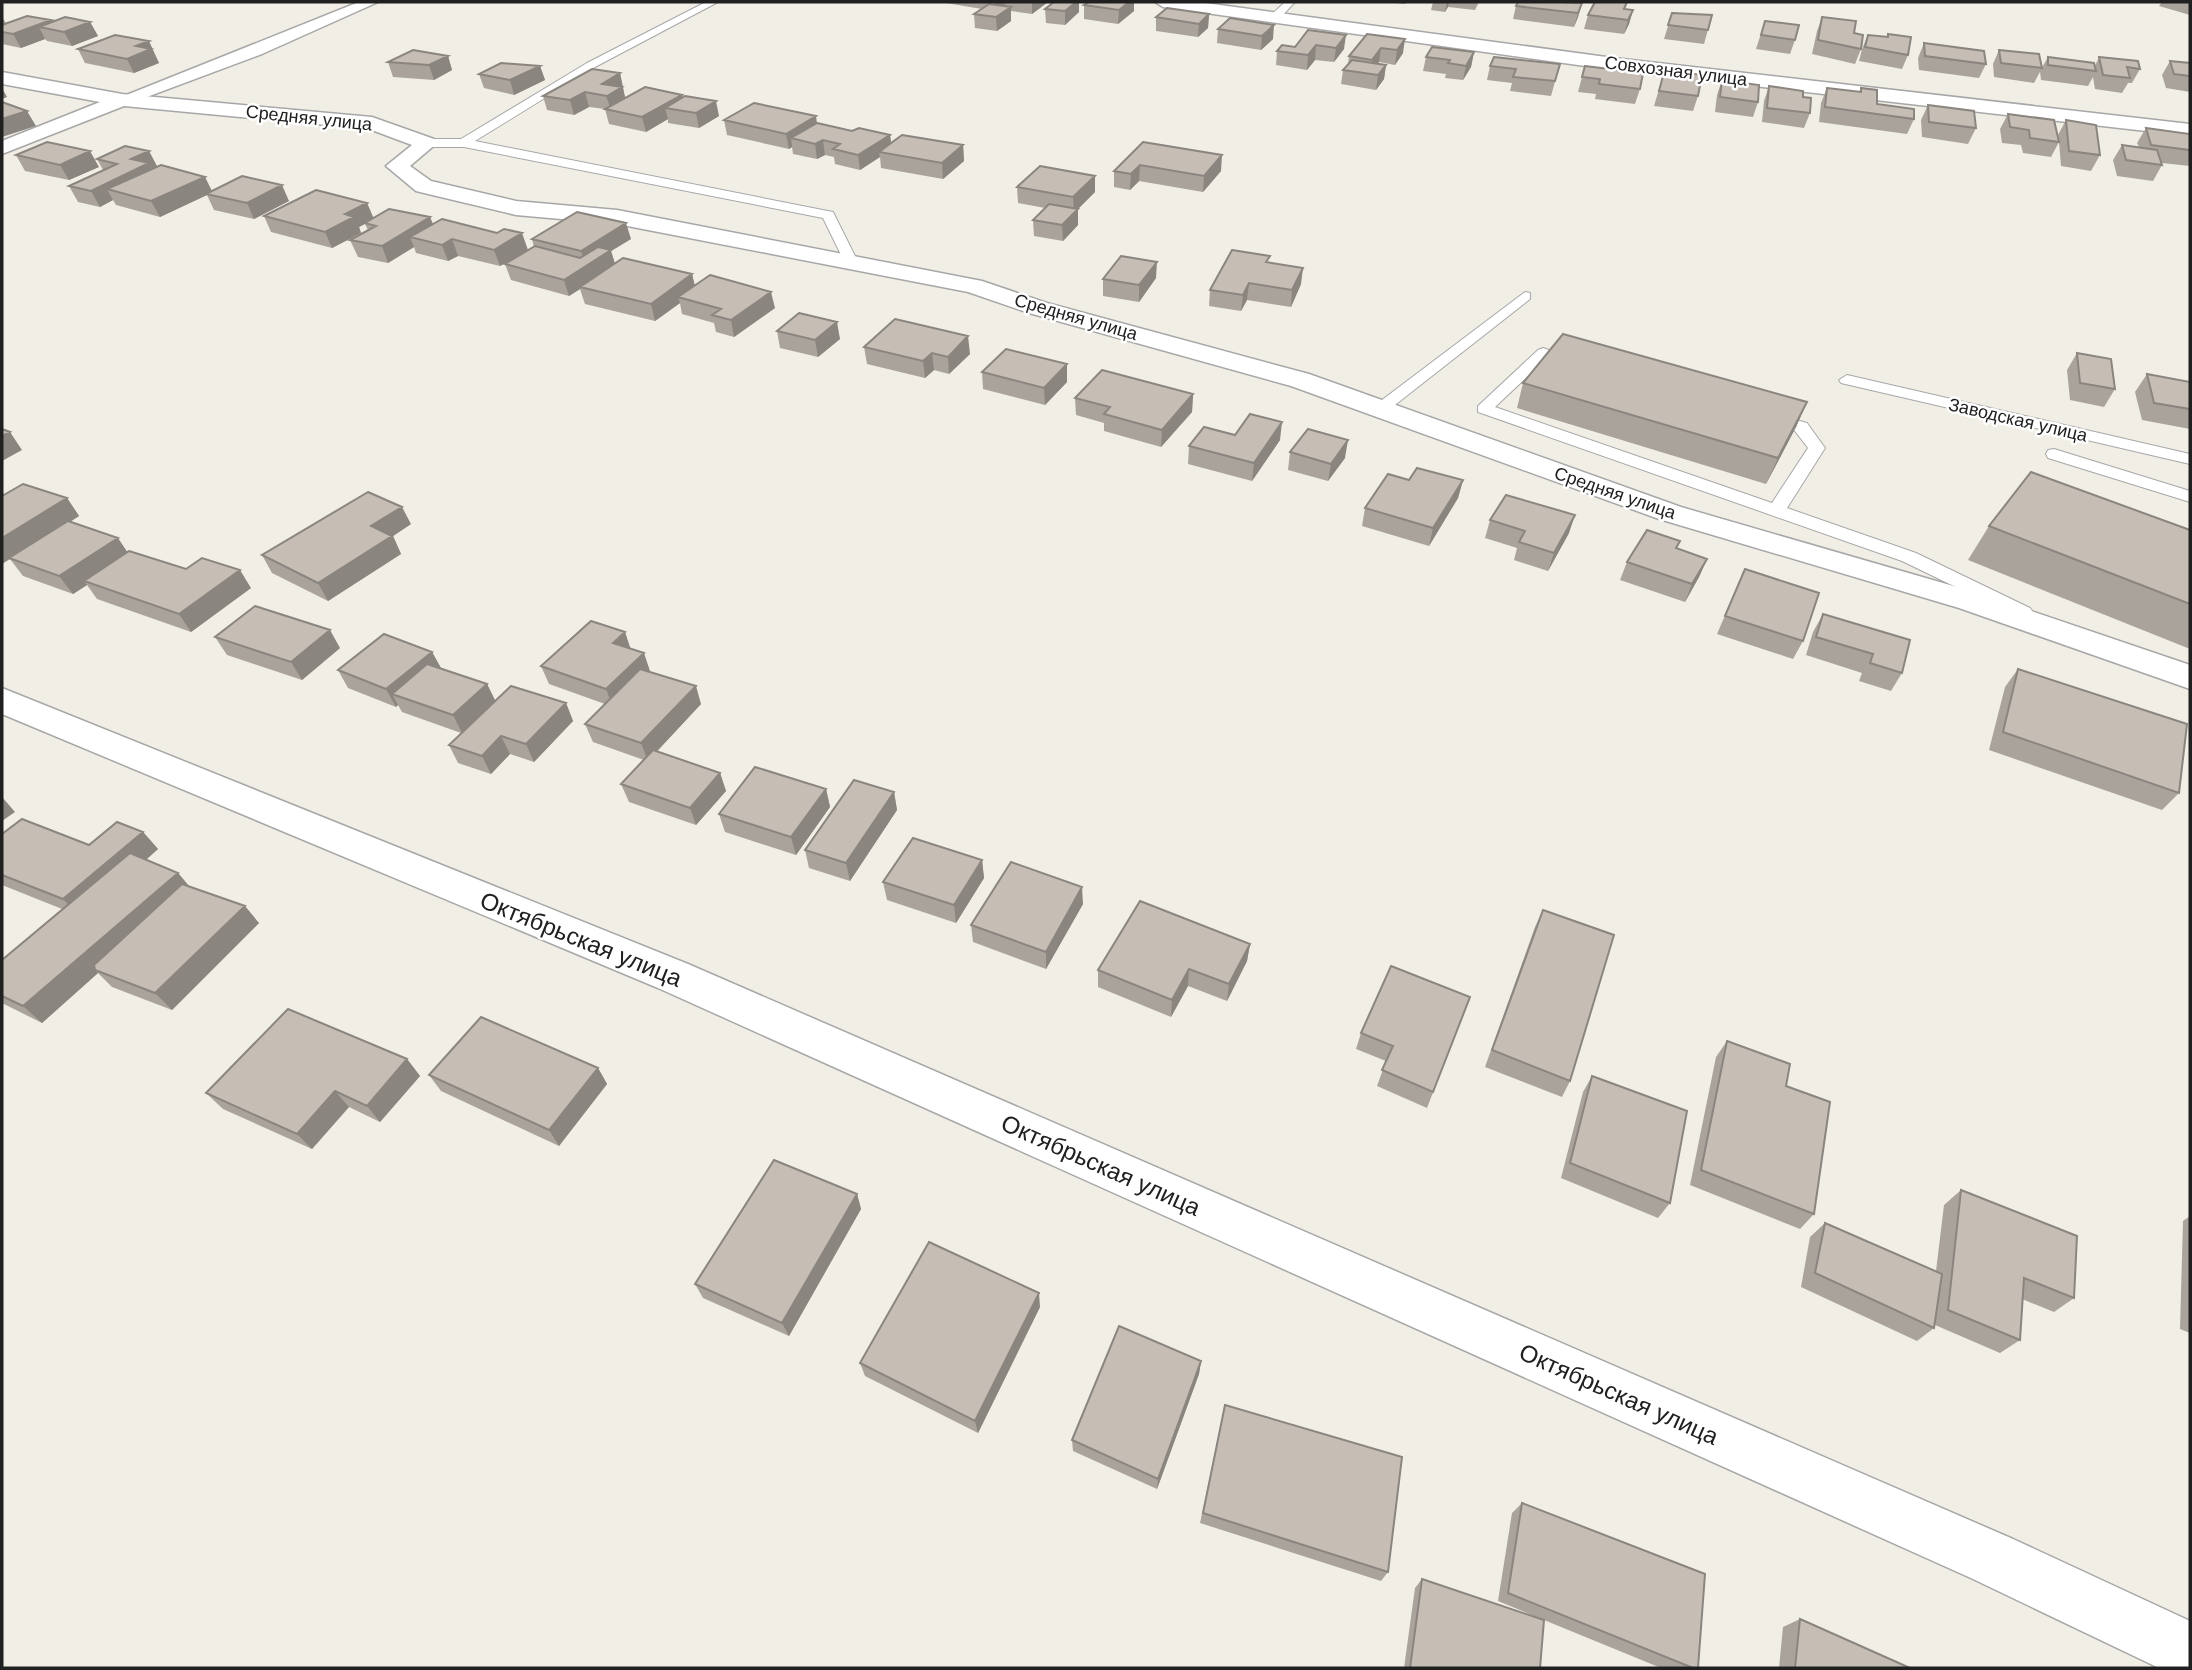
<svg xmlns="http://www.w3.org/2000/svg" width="2192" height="1670" font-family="Arial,sans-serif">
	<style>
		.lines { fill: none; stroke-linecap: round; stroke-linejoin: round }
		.service-casing { stroke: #a7a7a7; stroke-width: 2 }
		.pedestrian-casing { stroke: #a7a7a7; stroke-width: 3 }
		.minor-casing { stroke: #a7a7a7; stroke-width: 3 }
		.tertiary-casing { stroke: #a7a7a7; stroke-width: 3 }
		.service { fill: #fff; fill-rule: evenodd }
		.pedestrian { fill: #fff; fill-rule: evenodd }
		.minor { fill: #fff; fill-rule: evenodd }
		.tertiary { fill: #fff; fill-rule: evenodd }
		.wall { fill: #aaa39c }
		.shaded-wall { fill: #8b857f }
		.building { fill: #c6beb5; stroke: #8b857f; stroke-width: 2 }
		.labels { text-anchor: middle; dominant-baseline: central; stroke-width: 5; stroke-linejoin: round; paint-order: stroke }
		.far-street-label { font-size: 18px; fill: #202020; stroke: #fff }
		.near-street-label { font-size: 24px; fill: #202020; stroke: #fff }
	</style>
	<rect width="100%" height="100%" fill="#f1eee6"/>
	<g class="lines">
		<g class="service-casing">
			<path id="service" d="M706,2H718L595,67L475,141L833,212L858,262L856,265H846L823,218L464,147H427L421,143L427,139H461L587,63Z
				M1285,2H1295L1278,20H1270V16Z
				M1525,292L1530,293V299L1386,412H1374V406Z
				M1543,348L1585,362L1577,367L1546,359L1495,407L1772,503L1808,448L1795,431L1760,417L1768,412L1807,423L1825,448L1787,508L1916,553L2030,608L2033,612L2030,616H2016L1902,561L1478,412V406L1538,350Z
				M1847,375L2190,454V464L1841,383L1839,380Z
				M2054,449L2190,491V502L2048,458L2046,454L2048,450Z"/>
		</g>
		<g class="pedestrian-casing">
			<path id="pedestrian" d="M359,2H378L262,54L128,104H116L114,100Z"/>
		</g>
		<g class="minor-casing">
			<path id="minor" d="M2,72L122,94L372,117L434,139L437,143L410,166L431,181L516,201L617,210L982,281L1047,303L1309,374L1681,507L1981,594L2190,665V689L1959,608L1659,519L1291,386L1029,313L968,292L617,224L516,215L424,193L416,191L386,166L412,145L369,129L124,106L2,154V141L100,102L2,84Z
				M2,688L688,964L2013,1539L2190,1621V1668H2159L1973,1579L658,988L2,714Z"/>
		</g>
		<g class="tertiary-casing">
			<path id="tertiary" d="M1155,2H1198L1614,58L2190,124V136L1614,70L1163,7Z"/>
		</g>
		<use href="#service" class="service"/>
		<use href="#pedestrian" class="pedestrian"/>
		<use href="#minor" class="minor"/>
		<use href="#tertiary" class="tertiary"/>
	</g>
	<path class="wall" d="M940,2H1048L1032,14L1011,11V21L997,31L975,28L974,14L982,9Z
		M1054,2H1079V12L1065,25L1046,23L1045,9Z
		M1089,2H1134V11L1118,24L1084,19V5Z
		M1385,2H1407L1405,4Z
		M1433,2H1479L1475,10L1448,7L1445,12L1431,10Z
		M2162,2H2190V15L2159,6Z
		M1582,3L1578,17L1574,27L1513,19L1516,6Z
		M1626,9L1633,10L1629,24L1624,34L1584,29L1588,15Z
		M1672,13L1712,15L1704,44L1664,39Z
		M1209,14L1208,28L1198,37L1156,31V17Z
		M2,17L6,23L90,22L98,36L72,46L47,41L45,39L21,48L2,44Z
		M1822,17L1854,33L1861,49L1855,64L1812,54L1817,31Z
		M1230,18L1273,39L1261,50L1217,43L1218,29Z
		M1765,21L1795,40L1790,54L1756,49Z
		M1308,30L1344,49L1334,62L1315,60L1307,70L1276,65L1277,51L1295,47Z
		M1367,34L1403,53L1395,65L1379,62L1378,64L1386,65L1384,79L1376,90L1341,84L1343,70L1348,64L1349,56Z
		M1888,34L1908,55L1902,69L1859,61L1862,49L1868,35L1887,37Z
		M1924,43L1986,64L1979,78L1919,70L1918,58Z
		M78,49L156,55L155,56L159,63L134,73L85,63Z
		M1999,50L2042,68L2034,83L1994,77L1993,64Z
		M1474,52L1471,67L1463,80L1445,78L1446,74L1423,71L1426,57Z
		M448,56L452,70L434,80L393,77L388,62Z
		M2048,57L2095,66L2099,57L2140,69L2132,83H2128L2122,93L2095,89L2093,77L2088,86L2041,80L2040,71Z
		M2170,61L2190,63V92L2166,88L2162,75Z
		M1560,64L1551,96L1510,91L1512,83L1487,80L1490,66Z
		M540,66L545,80L514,95L484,88L479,74Z
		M1585,66L1640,89L1635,104L1595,99L1596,94L1578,92Z
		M620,73L625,98L682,95V97L719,116L699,128L668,123V119L646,132L609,124L605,109L589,107L574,115L547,110L543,96Z
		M1663,76L1698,96L1693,111L1654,106Z
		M1722,80L1758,102L1753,117L1715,112L1717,95Z
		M1769,86L1803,97L1810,113L1804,128L1762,122L1764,101Z
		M1827,88L1859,92L1861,88L1877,104L1914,119L1907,134L1819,122L1821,103Z
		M1928,105L1976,128L1968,144L1922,137L1921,120Z
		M2008,114L2059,140L2058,135L2066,120L2100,155L2091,171L2061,166L2059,142L2051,157L2023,153L2021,145L2002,143L2000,129Z
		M724,120L817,124L852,131L890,135L891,143L963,145L964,161L943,179L881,168L880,157L860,170L835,164L834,157L825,155L817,159L793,154L792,147L789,149L727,135Z
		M2146,128L2190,134V166L2162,163V165L2153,181L2117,176L2113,160L2122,145L2139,147L2137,143Z
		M1143,142L1221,171L1203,192L1139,181L1130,190L1114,187V171Z
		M16,155L99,167L69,180L25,171Z
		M97,159L157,166L153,169L212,191L289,201L254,219L214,210L207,195L160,217L116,205L113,200L100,207L78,202L69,186L103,170Z
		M1017,187L1095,192L1078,209V225L1063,241L1034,236L1033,220L1045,208L1018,203Z
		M367,203L373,218L430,217L433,224L528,250L500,266L458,256L448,261L416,253L414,247L388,263L358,257L350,240L368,230L365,224L359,227L361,233L332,248L271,232L264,216Z
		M532,239H631L611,251L615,264L692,274L695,286L775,308L734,337L716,332L714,323L682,314L680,303L655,321L585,304L580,289L569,296L511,280L505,264L534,247Z
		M1269,262L1301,284L1291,307L1247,300L1241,311L1209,306L1210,290Z
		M1156,278L1139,302L1103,296V279Z
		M777,331L840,339L818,357L780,348Z
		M864,347L970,354L949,374L934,370L925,378L867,364Z
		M2077,353L2115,389L2104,407L2070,400L2067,370Z
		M1067,364V382L1045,405L983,389L982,372Z
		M2147,374L2190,382V429L2142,420L2135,392Z
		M1523,383L1807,402L1796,427L1766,484L1517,408Z
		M1193,394L1192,412L1161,447L1104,431V423L1076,415L1075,398Z
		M1235,435L1280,440L1252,481L1188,464L1189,446Z
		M1290,452L1345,458L1328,481L1288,470Z
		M1409,480H1463L1458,498L1429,546L1362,526L1365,508Z
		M67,498L79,516L70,522L128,552L251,588L191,632L97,599L87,585L73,594L23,576L10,559Z
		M1490,520L1569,533L1548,571L1514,560L1517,548L1485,538Z
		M411,524L393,536L401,554L328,601L272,573L262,555Z
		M1989,526L2190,530V649L1968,560Z
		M1677,549L1707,559L1699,577L1685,602L1620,580L1627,562Z
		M1745,569L1803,641L1793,659L1717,634Z
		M1823,614L1902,673L1891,691L1859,681L1862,673L1806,655L1813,632Z
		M625,632L630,649L649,671L701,704L657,751L720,773L726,791L696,825L629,802L621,784L644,760L593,742L585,724L605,704L549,684L541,666Z
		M215,637L340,648L302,680L227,655Z
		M432,652L441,668L487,684L495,701L566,703L573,721L534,762L510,754L491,774L458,763L449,745L461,733L402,712L398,705L396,707L348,688L338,670Z
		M2018,669L2179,793L2162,810L1989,750L2005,687Z
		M826,789L830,807L796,855L725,832L719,814Z
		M894,792L897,810L850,881L809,868L805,850Z
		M143,832L158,849L146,860L178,873L189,886L259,923L172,1010L112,987L98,973L42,1023L2,1003V960L62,909L2,885V834L89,845Z
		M982,860L984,878L956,923L887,900L883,882Z
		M1083,904L1046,969L973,942L971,925Z
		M1543,910L1570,1081L1562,1097L1485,1067L1535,927Z
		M1250,944L1247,961L1227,1001L1188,986L1171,1017L1098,987V970Z
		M1470,997L1427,1108L1377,1086L1386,1061L1356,1049L1361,1033Z
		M1727,1041L1786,1086L1814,1214L1800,1229L1690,1185L1716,1057Z
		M407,1059L420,1076L380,1122L349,1107L312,1149L223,1109L206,1093Z
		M598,1068L607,1084L559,1146L441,1091L429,1075Z
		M1592,1076L1670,1203L1658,1218L1561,1178L1583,1092Z
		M1961,1190L2074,1298L2054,1312L2022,1299L2020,1340L2000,1353L1935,1325L1934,1328L1917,1341L1801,1287L1810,1237L1825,1223L1936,1271L1944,1205Z
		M857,1194L861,1209L789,1336L703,1298L695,1284Z
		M2190,1216V1333L2180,1329L2183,1221Z
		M1040,1307L978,1433L865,1376L860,1363Z
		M1201,1361L1199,1374L1157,1489L1073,1451L1072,1440Z
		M1225,1405L1388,1572L1381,1581L1200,1523Z
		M1522,1503L1698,1668H1661L1544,1620L1540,1668H1404L1415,1588L1422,1579L1539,1618L1498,1601L1512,1513Z
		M1800,1619L1910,1668H1779L1783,1627Z"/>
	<path class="shaded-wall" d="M995,2H1008L995,11Z
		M1032,2H1048L1032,14Z
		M1076,2H1079V12L1065,25V11Z
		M1129,2H1134V11L1118,24L1119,10Z
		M1447,2H1449L1448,7L1445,12Z
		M1582,3L1578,17L1574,27L1578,13Z
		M1011,7V21L997,31L996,17Z
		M1633,10L1629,24L1624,34L1628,20Z
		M1209,14L1208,28L1198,37L1199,24Z
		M51,20L56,30L39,27L45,39L21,48L13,34Z
		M90,22L98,36L72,46L64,32Z
		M1274,25L1273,39L1261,50L1262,36Z
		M1346,35L1344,49L1334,62L1336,48Z
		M1405,39L1403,53L1395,65L1397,50Z
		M149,41L159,63L134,73L127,59L136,46Z
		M1316,45L1315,60L1307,70L1308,55Z
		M1381,48L1379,62L1370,74L1372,60Z
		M1474,52L1471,67L1463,80L1466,66Z
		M448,56L452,70L434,80L429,65Z
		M1386,65L1384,79L1376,90L1378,75Z
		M540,66L545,80L514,95L510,80Z
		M620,73L626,102L611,110L602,84Z
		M2,88L7,97L2,99Z
		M585,92L589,107L574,115L570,100Z
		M682,95L685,109L665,108L668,119L646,132L642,117Z
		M716,101L719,116L699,128L696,113Z
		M27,111L36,126L2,137V119Z
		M816,116L818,131L791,138L792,147L789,149L786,134Z
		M890,135L892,150L879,152L880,157L860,170L858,155Z
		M823,140L825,155L817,159L815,144Z
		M963,145L964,161L943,179L942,163Z
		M90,151L99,167L69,180L60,165Z
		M149,151L157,166L107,189L113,200L100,207L91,191L131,159Z
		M1222,155L1221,171L1203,192L1204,176Z
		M1140,165L1139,181L1130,190L1131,174Z
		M1095,176V192L1078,209V225L1063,241L1062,225L1074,213L1073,197Z
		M205,177L213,193L206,194L207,195L160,217L151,201Z
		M282,185L289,201L254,219L247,203Z
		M367,203L374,219L359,227L361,233L332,248L325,232L345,214Z
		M430,217L436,233L410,237L414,247L388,263L382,246Z
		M626,223L631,239L611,251L616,267L580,287V289L569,296L564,280L586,266L581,251Z
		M522,233L528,250L500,266L494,250Z
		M452,239L458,256L448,261L442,245Z
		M1157,262L1156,278L1139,302V285Z
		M1303,268L1301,284L1291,307L1292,290Z
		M692,274L696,291L678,297L680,303L655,321L651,304Z
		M1249,283L1247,300L1241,311L1243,295Z
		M771,292L775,308L734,337L731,320Z
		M837,322L840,339L818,357L815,340Z
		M968,336L970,354L949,374L948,357Z
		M932,353L934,370L925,378L923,361Z
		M1067,364V382L1045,405L1044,388Z
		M1193,394L1192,412L1161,447L1162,430Z
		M1807,402L1796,427L1766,484L1778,458Z
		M1282,422L1280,440L1252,481L1254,463Z
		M10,432L22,450L2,461V436Z
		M1348,440L1345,458L1328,481L1331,464Z
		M1463,480L1458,498L1429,546L1433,528Z
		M67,498L79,516L2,564V538Z
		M402,507L411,524L393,536L401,554L328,601L318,583L371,526Z
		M1575,515L1569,533L1548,571L1554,553Z
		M118,538L130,556L84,581L87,585L73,594L59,576Z
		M1707,559L1699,577L1685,602L1692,584Z
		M240,570L251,588L191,632L179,614Z
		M330,630L340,648L302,680L291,662Z
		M625,632L631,650L613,643Z
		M432,652L442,670L392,694L398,705L396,707L386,689Z
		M644,653L650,671L613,707L606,689Z
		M487,684L496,702L462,733L453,715Z
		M696,686L701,704L648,761L641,743Z
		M566,703L573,721L534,762L526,744Z
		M501,736L510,754L491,774L482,756Z
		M720,773L726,791L696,825L690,808Z
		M826,789L830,807L796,855L791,837Z
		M894,792L897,810L850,881L846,863Z
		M2,797L15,812L2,821Z
		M143,832L158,849L80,917L63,899Z
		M982,860L984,878L956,923L954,905Z
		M178,873L193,891L95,970L98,973L42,1023L23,1006Z
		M1082,887L1083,904L1046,969V952Z
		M245,906L259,923L172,1010L155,993Z
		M1250,944L1247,961L1227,1001L1229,984Z
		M1189,969L1188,986L1171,1017L1172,1000Z
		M407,1059L420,1076L380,1122L367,1106Z
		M598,1068L607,1084L559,1146L549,1130Z
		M335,1091L349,1107L312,1149L297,1134Z
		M857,1194L861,1209L789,1336L782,1323Z
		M1039,1293L1040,1307L978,1433L975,1421Z
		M1201,1361L1199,1374L1157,1489L1158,1479Z"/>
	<path class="building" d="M1054,2H1076L1065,11L1045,9Z
		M1089,2H1129L1119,10L1084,5Z
		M1518,2H1562L1582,3L1578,13L1516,6Z
		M1595,2H1627L1624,9L1633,10L1628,20L1588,15Z
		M989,4L1011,7L996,17L974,14Z
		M1167,8L1209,14L1199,24L1156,17Z
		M1672,13L1712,15L1708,30L1668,25Z
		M27,16L51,20L13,34L2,32V25Z
		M65,17L90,22L64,32L39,27Z
		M1822,17L1856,21L1854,33L1863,35L1861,49L1818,40Z
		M1230,18L1274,25L1262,36L1218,29Z
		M1765,21L1799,25L1795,40L1761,35Z
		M1308,30L1346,35L1336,48L1316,45L1308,55L1277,51L1282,45L1295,47Z
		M1367,34L1405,39L1397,50L1381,48L1372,60L1349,56Z
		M1888,34L1911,37L1908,55L1865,47L1868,35L1888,37Z
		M115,35L149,41L136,46L151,49L127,59L78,49Z
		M1924,43L1984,51L1986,64L1925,56Z
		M1432,47L1474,52L1466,66L1448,63L1450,60L1426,57Z
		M413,50L448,56L429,65L388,62Z
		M1999,50L2039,54L2042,68L2001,63Z
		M1494,57L1560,64L1555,81L1513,77L1516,69L1490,66Z
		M2048,57L2094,63L2096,71L2048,65Z
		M2099,57L2138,61L2140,69L2127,67L2130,78L2103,75Z
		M1352,60L1386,65L1378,75L1343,70Z
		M2170,61L2190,63V76L2174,74Z
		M501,63L540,66L510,80L479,74Z
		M1585,66L1643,73L1640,89L1599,84L1600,79L1582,77Z
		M592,69L620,73L602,84L622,87L607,96L585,92L570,100L543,96Z
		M1688,73L1702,75L1698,96L1659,91L1663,76L1687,79Z
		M1722,80L1759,85L1758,102L1720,97Z
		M1769,86L1803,91V97L1811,98L1810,113L1767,108Z
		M645,87L682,95L642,117L605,109Z
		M1827,88L1861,92V88L1877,90V104L1914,109V119L1825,107Z
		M685,96L716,101L696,113L665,108Z
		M2,102L27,111L2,119Z
		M754,103L816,116L786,134L724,120Z
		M1928,105L1974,111L1976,128L1929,122Z
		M2008,114L2054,120L2059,142L2030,138L2029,130L2010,127Z
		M2066,120L2096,125L2100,155L2069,151Z
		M817,123L852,131L859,128L890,135L858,155L833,149L840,144L823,140L815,144L791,138Z
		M2146,128L2190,134V150L2151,145Z
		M902,135L963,145L942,163L879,152Z
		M47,142L90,151L60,165L16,155Z
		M1143,142L1222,155L1204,176L1140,165L1131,174L1114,171Z
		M2122,145L2157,150L2162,165L2126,160Z
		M125,146L149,151L131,159L149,163L91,191L69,186L117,164L97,159Z
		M161,165L205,177L151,201L107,189Z
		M1040,166L1095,176L1073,197L1017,187Z
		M242,176L282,185L247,203L206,194Z
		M316,190L367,203L345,214L354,217L325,232L264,216Z
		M1049,204L1078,209L1062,225L1033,220Z
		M389,209L430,217L382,246L350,240L376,226L365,223Z
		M577,212L626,223L581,251L532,239Z
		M442,219L497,233L504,229L522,233L494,250L452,239L442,245L410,237Z
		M535,246L580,258L598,247L611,250L564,280L505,264Z
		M1232,250L1270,256L1266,262L1303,268L1292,290L1249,283L1243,295L1210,290Z
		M1121,256L1157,262L1139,285L1103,279Z
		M623,258L692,274L651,304L580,287Z
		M710,275L771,292L731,320L712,315L721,309L678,297Z
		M799,313L837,322L815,340L777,331Z
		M895,319L968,336L948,357L932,353L923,361L864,347Z
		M1563,334L1807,402L1778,458L1523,383Z
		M1006,349L1067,364L1044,388L982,372Z
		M2077,353L2111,359L2115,389L2080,383Z
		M1102,370L1193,394L1162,430L1104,414L1110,407L1075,398Z
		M2147,374L2190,382V409L2154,403Z
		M1250,414L1282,422L1254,463L1189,446L1204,427L1235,435Z
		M2,429L10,432L2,436Z
		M1308,429L1348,440L1331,464L1290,452Z
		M1417,468L1463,480L1433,528L1365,508L1388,474L1409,480Z
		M2031,472L2190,530V604L1989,526Z
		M23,484L67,498L2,538V496Z
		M368,492L402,507L371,526L392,536L318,583L262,555Z
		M1506,495L1575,515L1554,553L1519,542L1525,531L1490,520Z
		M68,521L118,538L59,576L9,558Z
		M1647,530L1680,541L1676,548L1707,559L1692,584L1627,562Z
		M129,551L186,569L202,558L240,570L179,614L84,581Z
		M1745,569L1819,593L1803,641L1725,616Z
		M255,606L330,630L291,662L215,637Z
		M1823,614L1910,640L1902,673L1870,663L1873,654L1816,637Z
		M591,621L625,632L613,643L644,653L606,689L541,666Z
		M384,634L432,652L386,689L338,670Z
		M427,664L487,684L453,715L392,694Z
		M640,669L696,686L641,743L585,724Z
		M2018,669L2187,724L2179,793L2003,732Z
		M511,686L566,703L526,744L501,736L482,756L449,745Z
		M653,750L720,773L690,808L621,784Z
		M755,767L826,789L791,837L719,814Z
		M854,780L894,792L846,863L805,850Z
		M22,819L89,845L117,822L143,832L63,899L2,875V834Z
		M913,838L982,860L954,905L883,882Z
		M130,853L178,873L23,1006L2,996V960Z
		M1011,862L1082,887L1046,952L971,925Z
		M182,884L245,906L155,993L95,970L94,965Z
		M1140,901L1250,944L1229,984L1189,969L1172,1000L1098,970Z
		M1543,910L1614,935L1570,1081L1492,1050Z
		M1391,966L1470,997L1433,1092L1382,1070L1393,1046L1361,1033Z
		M288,1009L407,1059L367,1106L335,1091L297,1134L206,1093Z
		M481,1017L598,1068L549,1130L429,1075Z
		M1727,1041L1790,1064L1786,1086L1830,1102L1814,1214L1701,1170Z
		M1592,1076L1687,1111L1670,1203L1570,1163Z
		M774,1160L857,1194L782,1323L695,1284Z
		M1961,1190L2077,1236L2074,1298L2024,1278L2020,1340L1948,1310Z
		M1825,1223L1942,1274L1934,1328L1815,1273Z
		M929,1242L1039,1293L975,1421L860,1363Z
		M1119,1326L1201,1361L1158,1479L1072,1440Z
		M1225,1405L1402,1457L1388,1572L1203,1513Z
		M1522,1503L1705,1574L1698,1668H1693L1508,1593Z
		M1422,1579L1544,1620L1540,1668H1410Z
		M1800,1619L1910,1668H1795Z"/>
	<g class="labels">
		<g class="far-street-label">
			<text transform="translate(1676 71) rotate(7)">Совхозная улица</text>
			<text transform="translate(309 118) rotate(6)">Средняя улица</text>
			<text transform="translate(1076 317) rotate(16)">Средняя улица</text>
			<text transform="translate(2018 420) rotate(13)">Заводская улица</text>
			<text transform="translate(1615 493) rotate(19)">Средняя улица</text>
		</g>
		<g class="near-street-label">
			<text transform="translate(581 939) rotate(22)">Октябрьская улица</text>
			<text transform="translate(1101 1165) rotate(24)">Октябрьская улица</text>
			<text transform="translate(1619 1394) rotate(24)">Октябрьская улица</text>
		</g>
	</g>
	<rect width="2192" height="1670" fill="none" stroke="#202020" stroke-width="7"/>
</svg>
